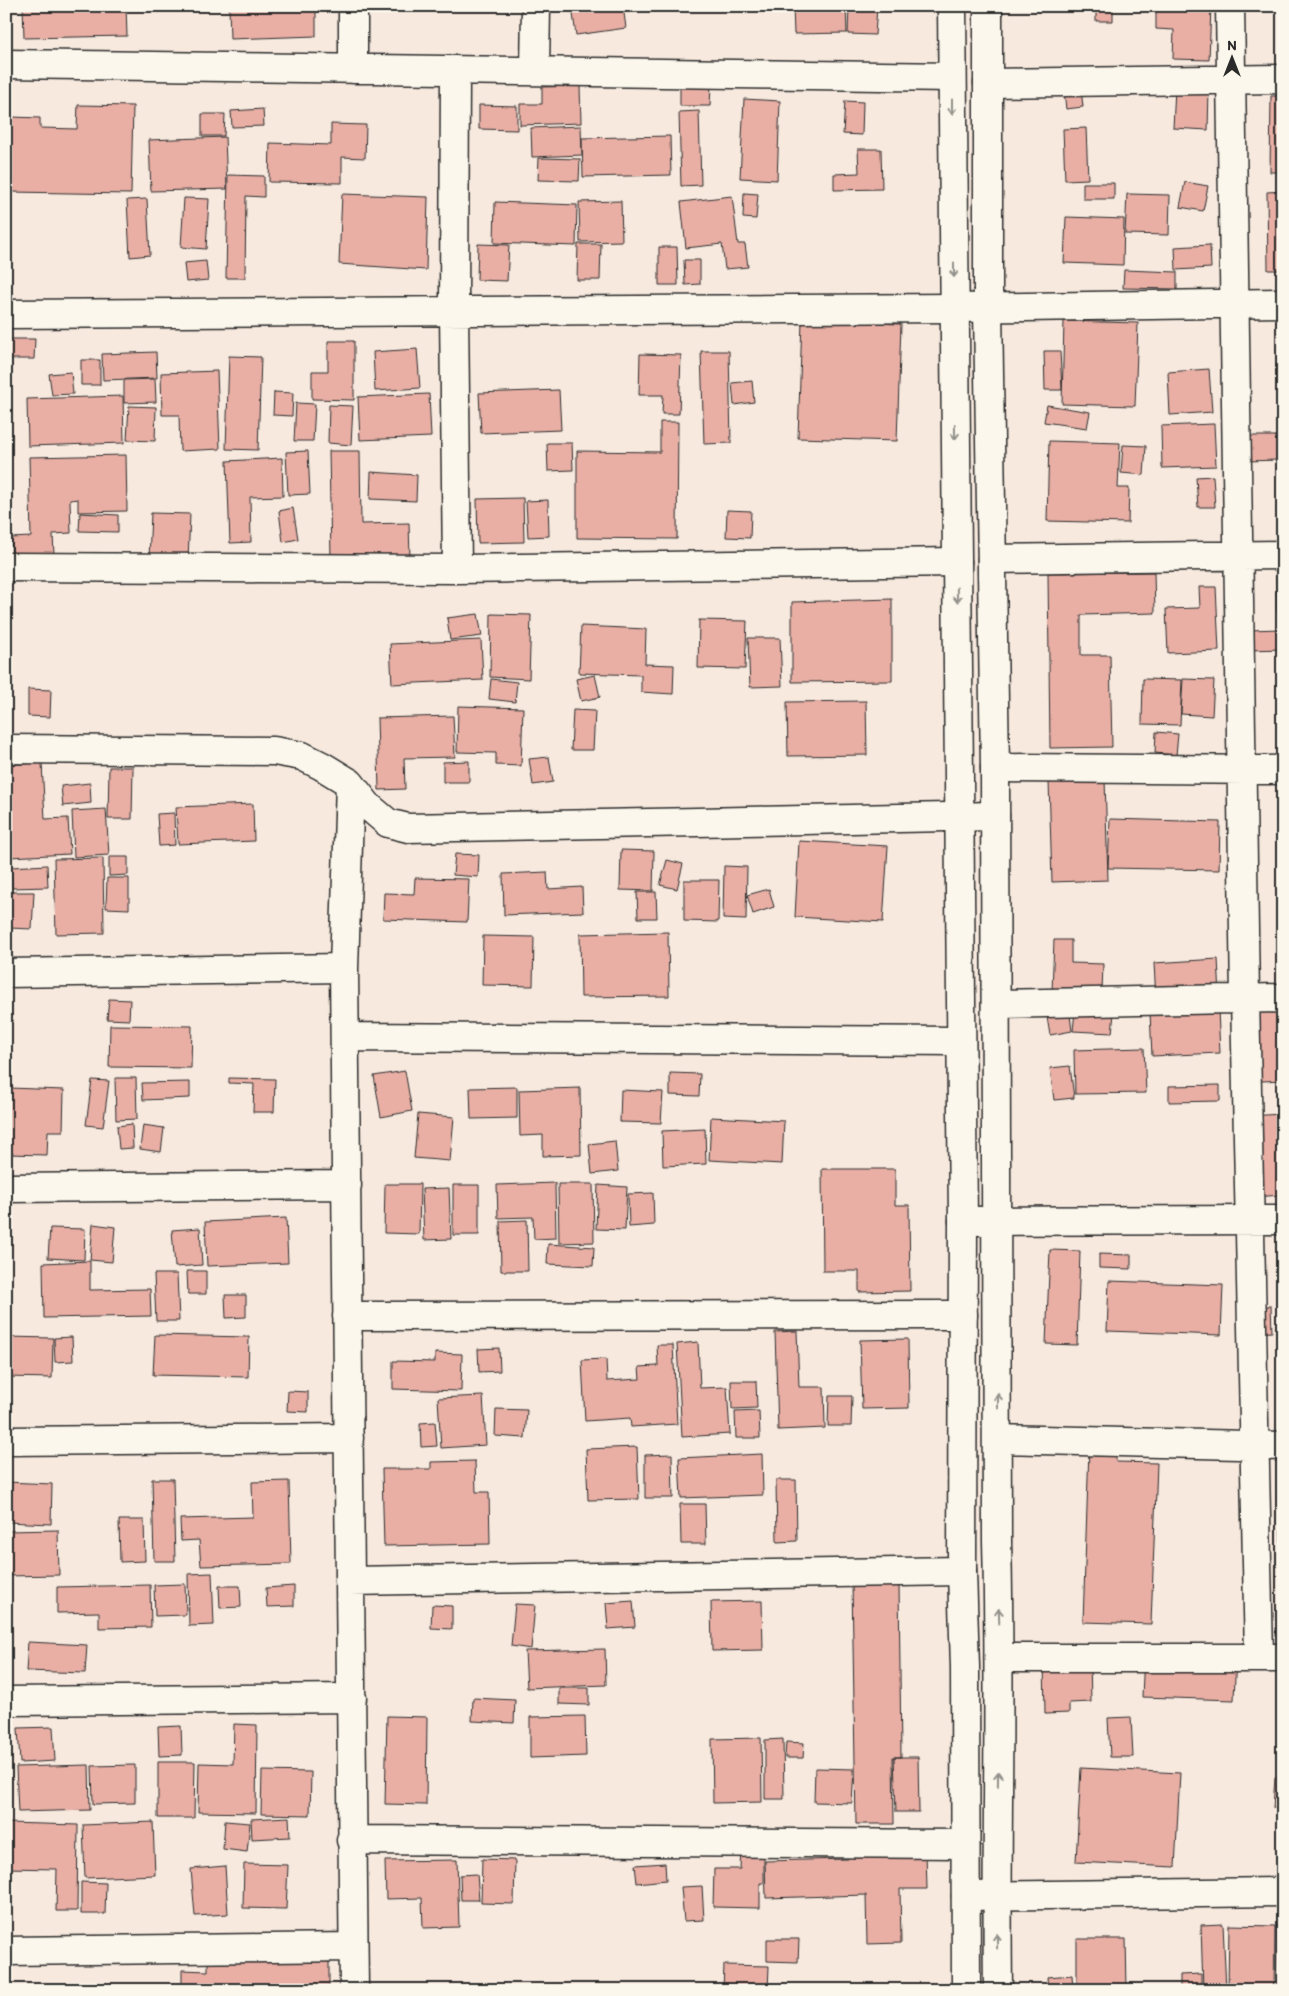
<svg xmlns="http://www.w3.org/2000/svg" width="1289" height="1996" font-family="Itim,sans-serif">
	<style>
		.building { fill: #e9afa5; stroke: #2b2b2b }
		.lines { fill: none; stroke-linecap: round; stroke-linejoin: round }
		.street-casing { stroke: #2b2b2b; stroke-width: 31 }
		.secondary-casing { stroke: #2b2b2b; stroke-width: 31 }
		.street { stroke: #fbf7ec; stroke-width: 28 }
		.secondary { stroke: #fbf7ec; stroke-width: 28 }
		.oneway { stroke: #93918c }
	</style>
	<rect width="100%" height="100%" fill="#f7e9de"/>
	<filter id="ink" filterUnits="userSpaceOnUse"><feTurbulence type="fractalNoise" baseFrequency=".02" numOctaves="2"/><feDisplacementMap in="SourceGraphic" scale="10" xChannelSelector="R" yChannelSelector="G"/><feConvolveMatrix kernelMatrix="1 2 1 2 8 2 1 2 1" color-interpolation-filters="sRGB"/></filter>
	<g filter="url(#ink)">
		<path class="building" d="M23,6H126L127,36L24,38Z
			M229,6H316V36L230,39Z
			M623,6L626,28L576,35L572,7Z
			M793,6H846L847,33L794,34Z
			M849,6H877L875,35L848,34Z
			M1096,6H1113V21H1096Z
			M1156,6H1211L1209,60L1173,59L1174,30L1156,29Z
			M680,84L711,85L710,106H680Z
			M580,86L581,123L520,125V104H542V87Z
			M1175,88L1209,89L1208,130L1173,128Z
			M1081,89L1083,107L1066,109L1064,91Z
			M1271,96H1283V172H1270Z
			M744,99L780,101L777,180L740,178Z
			M845,101L863,102L862,135L843,134Z
			M78,105L133,106L131,194L10,192L11,117L40,118V128L77,129Z
			M479,105L517,106V130L479,129Z
			M263,109L264,126L232,127L231,111Z
			M699,111L701,185L681,186L679,112Z
			M202,114H225L224,136H202Z
			M331,124L366,125L365,158L342,157V183L269,182L270,143L331,145Z
			M581,126L582,155L532,157L531,128Z
			M1086,128L1088,179L1065,180L1063,129Z
			M670,136L671,175L583,177L582,138Z
			M225,137L227,189L151,191L149,140Z
			M858,149H881L882,189L834,190V174L859,173Z
			M539,158L580,159L579,181L538,180Z
			M228,175L264,176V197L246,196L245,278H226Z
			M1185,182L1208,186L1203,211L1180,207Z
			M1083,183H1114V199H1083Z
			M1283,191V270H1268L1267,192Z
			M744,193L758,194L756,219L743,218Z
			M342,194L428,197L426,270L339,264Z
			M1127,194L1170,195L1169,235L1125,234Z
			M732,196L738,244H745L748,267L725,269L722,244L686,248L681,202Z
			M184,198L209,199L206,249L181,247Z
			M147,199L150,255L130,257L127,200Z
			M621,201L622,241L580,242L579,202Z
			M495,202L577,205L576,246L494,243Z
			M1066,217L1124,219L1123,265L1064,263Z
			M478,244L509,245L507,281L477,280Z
			M578,244H601L600,280H577Z
			M1210,245L1211,268L1176,270L1175,247Z
			M659,247H677L678,285H659Z
			M684,260H700V284L685,285Z
			M206,261L208,280L186,282L184,263Z
			M1124,270L1177,272V289L1123,288Z
			M802,321L901,324L897,441L798,438Z
			M1064,321L1138,323L1135,406L1062,404Z
			M9,339H35L34,359H9Z
			M328,341H354V400L312,399V371H328Z
			M417,349L420,388L375,391L373,352Z
			M701,351H729L731,443L704,444Z
			M1044,351H1060L1062,390H1045Z
			M156,352L157,378L103,380L102,354Z
			M640,354L681,355L679,414H662L663,395H639Z
			M229,356L261,357L258,450L226,449Z
			M81,360H100V385H81Z
			M1209,369L1212,412L1170,415L1168,372Z
			M217,371L220,449L180,451L179,415H162L161,373Z
			M71,372L73,394L52,395L49,374Z
			M155,379L156,402L124,403V380Z
			M752,381L754,402L734,405L732,383Z
			M559,390L561,430L481,433L479,393Z
			M274,392L293,393L292,416L273,415Z
			M429,394L431,437L360,440L358,397Z
			M123,396L124,443L28,446L27,399Z
			M296,403L315,404L313,441H294Z
			M329,405L353,406L351,445L328,443Z
			M1047,405L1090,412L1087,428L1044,422Z
			M129,406L156,407L155,441L127,440Z
			M660,422H678L677,539L577,538V451L660,452Z
			M1214,424L1216,466L1162,468L1161,426Z
			M1247,436H1283V474L1279,475L1278,460L1248,461Z
			M1049,441L1120,443L1118,488H1129L1128,523L1047,521Z
			M547,443H572L573,470L548,471Z
			M1123,445L1146,446L1144,475L1121,473Z
			M308,451L310,494L288,495L286,452Z
			M329,451H360L361,524L409,523L410,558L331,559Z
			M126,455L127,511L78,512V499L70,500L71,533L53,534L54,555L12,556L11,538L31,537L29,457Z
			M282,458L283,496L250,497L251,542L230,543L227,461Z
			M371,472L417,475L416,501L370,499Z
			M1213,476L1215,507H1198L1196,477Z
			M523,498L524,542L478,543L477,499Z
			M548,500L549,536L528,537L526,501Z
			M293,508L298,539L283,542L279,511Z
			M727,510L751,511L750,538L726,537Z
			M80,513L118,515V532L79,531Z
			M151,513L190,514L188,560L149,559Z
			M1276,571H1283V611L1277,612Z
			M1154,572L1155,613L1081,615V655H1110L1112,747L1050,748L1048,573Z
			M1199,587H1216L1219,651L1168,653L1166,609L1200,608Z
			M892,599V681L792,682V602Z
			M478,614L482,636L450,640L447,618Z
			M491,614L531,615L529,679L490,677Z
			M699,620L747,621L745,669L698,668Z
			M581,626L646,629L645,664L674,665L673,694L641,692V675L579,673Z
			M1282,629L1283,649L1249,650L1248,630Z
			M748,638H780L782,686L750,687Z
			M481,640L483,680L392,684L390,644Z
			M595,675L600,697L581,701L576,679Z
			M491,679L517,682L515,702L489,699Z
			M1143,679L1182,680L1180,725L1142,724Z
			M1183,679L1214,680L1212,716L1181,714Z
			M28,689L51,690L50,717L28,716Z
			M866,701L867,755L788,756L787,702Z
			M458,706L523,708L521,766L496,765V753L457,752Z
			M573,710L595,711L593,750H571Z
			M453,716L455,757L404,758L405,789L379,790L377,718Z
			M1156,732L1178,734L1176,755L1155,753Z
			M549,757L553,782L533,785L529,759Z
			M469,761V782H443V762Z
			M42,763L45,819L68,818L70,854L9,857L6,765Z
			M109,767H133L132,819H108Z
			M1105,779L1108,880L1052,882L1049,781Z
			M90,783L91,803L63,806L61,786Z
			M253,804L254,841L178,844L176,807Z
			M106,809L109,855L74,857L72,811Z
			M174,813L175,845L159,846L157,814Z
			M1110,819L1220,822L1219,870L1108,868Z
			M799,841L888,846L883,922L795,917Z
			M621,850L654,851L653,891L620,890Z
			M455,854L479,855L478,877L453,875Z
			M109,857H128V875L109,876Z
			M103,858L104,933L56,934L54,859Z
			M667,860L683,864L677,889L660,885Z
			M6,864H9L7,908H6Z
			M47,865L48,887L12,888L11,867Z
			M724,866L747,867L746,920L723,919Z
			M547,872L548,889L582,887L583,912L504,915L503,874Z
			M107,878H129V909L106,908Z
			M415,878L469,879L467,922L383,919L384,893L414,894Z
			M684,880H719L718,922L684,921Z
			M769,889L774,907L753,914L747,895Z
			M11,892H34L32,929L9,928Z
			M637,892H656L657,918H638Z
			M1281,896H1283V942H1282Z
			M668,932L669,996L581,997L580,934Z
			M483,936L534,937L533,986L482,985Z
			M1054,940H1071V963L1103,964L1102,992L1052,991Z
			M1218,959L1220,995L1156,999L1154,963Z
			M1280,994L1283,1080L1242,1082L1239,995Z
			M109,999L130,1000L129,1020L107,1019Z
			M1069,1007L1072,1031L1050,1035L1046,1011Z
			M1218,1010L1220,1053L1152,1056L1150,1012Z
			M1075,1011L1114,1013L1112,1033L1073,1031Z
			M110,1025L192,1026L191,1068L109,1067Z
			M1144,1048L1146,1093L1075,1094L1074,1050Z
			M1070,1066L1074,1098L1054,1100L1050,1068Z
			M405,1071L412,1111L381,1117L374,1076Z
			M670,1073L700,1074L699,1096L670,1095Z
			M115,1078H136L137,1119L116,1120Z
			M229,1078L275,1079L274,1112H253L254,1084L229,1083Z
			M92,1080L109,1081L103,1127L86,1125Z
			M190,1082V1098L143,1100L142,1083Z
			M1220,1085V1101L1169,1102V1086Z
			M517,1087V1118L471,1119L470,1088Z
			M9,1088L64,1090L63,1131H48L47,1155L8,1154Z
			M580,1088L581,1155L543,1156V1135L520,1136L519,1090Z
			M621,1090L663,1092L661,1123L620,1122Z
			M418,1114L454,1117L450,1161L414,1158Z
			M1283,1114V1195L1251,1197L1247,1116Z
			M711,1117L784,1121L782,1164L709,1160Z
			M132,1124L133,1148L119,1149L117,1126Z
			M143,1125L164,1128L161,1152L140,1149Z
			M705,1129L706,1164L663,1166L662,1131Z
			M615,1141L618,1171L592,1174L589,1144Z
			M822,1169H895V1205H909L910,1291L859,1292V1271H823Z
			M555,1183L556,1238L534,1239L533,1217L498,1218L497,1185Z
			M385,1184H420L419,1234L384,1233Z
			M558,1184H593L594,1242L559,1243Z
			M453,1185H479V1235H453Z
			M598,1185L627,1187L625,1230L596,1229Z
			M449,1188L451,1239L424,1240L422,1189Z
			M653,1193L654,1225L629,1227L628,1194Z
			M286,1218L288,1263L207,1266L205,1222Z
			M527,1220L528,1271H501L500,1221Z
			M93,1224L115,1227L112,1262L90,1260Z
			M50,1228L85,1229L84,1260L48,1258Z
			M200,1228L202,1265L175,1267L172,1230Z
			M548,1244L594,1247L593,1266L547,1264Z
			M1050,1250L1080,1251L1077,1345L1046,1344Z
			M1099,1254L1131,1255V1269L1099,1268Z
			M90,1261V1290L150,1289L151,1316L44,1318L43,1263Z
			M187,1271H206V1294H188Z
			M154,1274H177L179,1321H156Z
			M1109,1281L1223,1285L1221,1335L1107,1331Z
			M225,1295H246V1317L226,1318Z
			M1271,1306L1272,1332L1251,1334L1250,1307Z
			M797,1331L799,1387H824L825,1428L778,1430L775,1332Z
			M155,1335L249,1337L248,1377L153,1375Z
			M6,1337L53,1338L52,1378L6,1377Z
			M72,1337L73,1361L55,1362L54,1338Z
			M908,1339L909,1408L862,1409L860,1340Z
			M698,1342L700,1388L727,1387L730,1434L682,1437L677,1344Z
			M657,1345H673L677,1424L631,1427L630,1418L585,1421L582,1360L606,1359L607,1381L640,1379L639,1367L658,1366Z
			M499,1348L500,1371L479,1372L478,1349Z
			M435,1353L462,1354L461,1391L393,1389V1361L435,1362Z
			M731,1381H756L757,1408L732,1409Z
			M288,1391L308,1392V1412L287,1411Z
			M483,1396L486,1445L441,1448L438,1398Z
			M829,1396H852L851,1426H828Z
			M496,1409L527,1410L525,1438L495,1436Z
			M759,1411L760,1438H736L735,1412Z
			M435,1422L437,1446L421,1447L420,1423Z
			M637,1447L639,1499L588,1500L586,1449Z
			M1089,1449L1116,1450V1462L1157,1463L1151,1624L1083,1622Z
			M672,1454L673,1498H645V1455Z
			M762,1454L763,1495L681,1498L679,1458Z
			M475,1461L476,1492H489L490,1544L384,1546L382,1469H431V1462Z
			M1283,1465V1559H1281L1279,1466Z
			M152,1479H173L175,1561H154Z
			M776,1480H796L797,1541L777,1542Z
			M289,1481L291,1564L201,1566L199,1540L181,1541L180,1519L253,1517L252,1482Z
			M6,1482L52,1484L51,1524L6,1522Z
			M680,1504H705L706,1544H681Z
			M119,1520H144L145,1561L120,1562Z
			M58,1530L59,1575L6,1576V1531Z
			M212,1573L214,1625L189,1626L188,1574Z
			M899,1582L901,1757H893L894,1824H856L852,1583Z
			M185,1584L186,1615L155,1616L154,1585Z
			M150,1585L151,1627L99,1628V1612L57,1613V1587Z
			M219,1586H240L241,1607L220,1608Z
			M294,1586V1606L267,1607L266,1588Z
			M633,1601L635,1627L608,1629L606,1603Z
			M762,1601L763,1650L712,1651L711,1602Z
			M515,1604L535,1605L531,1649L511,1646Z
			M432,1605L452,1606V1629L431,1628Z
			M28,1642L87,1645L85,1673L26,1671Z
			M605,1649L606,1685L527,1688L525,1651Z
			M1144,1654H1236L1234,1700L1142,1697Z
			M1090,1659L1091,1702L1069,1703V1713L1045,1714L1044,1660Z
			M559,1688H589V1705L559,1704Z
			M473,1698L515,1700L514,1723L472,1721Z
			M387,1716L427,1717L426,1805L385,1804Z
			M585,1716L586,1756L530,1758V1717Z
			M1131,1717L1133,1757H1110L1108,1718Z
			M234,1724L257,1725L256,1813L198,1812L199,1763L233,1764Z
			M181,1726L182,1755L159,1756L158,1727Z
			M53,1727L55,1761L20,1763L18,1728Z
			M761,1738L762,1802L713,1803L712,1739Z
			M783,1739L784,1799H765V1740Z
			M786,1742L804,1743L803,1758H785Z
			M894,1757H918L919,1812H896Z
			M158,1762H195L194,1818H158Z
			M89,1765L90,1810L18,1812L16,1767Z
			M135,1765V1803L93,1804L92,1766Z
			M815,1768L854,1769L852,1803L814,1802Z
			M1081,1768L1180,1773L1175,1867L1076,1862Z
			M262,1771L311,1772L310,1815L261,1814Z
			M1275,1777H1283V1809L1273,1808Z
			M289,1817L290,1837L252,1839L251,1819Z
			M225,1821L250,1823L247,1852L223,1849Z
			M153,1822L155,1875L85,1878L83,1825Z
			M6,1823L78,1825L77,1911H56L57,1869L6,1868Z
			M741,1849L764,1850V1883H760V1908L713,1907L714,1869H740Z
			M926,1851L927,1889H900L901,1943L867,1944L866,1895L766,1898L765,1861L848,1859V1854Z
			M482,1859L515,1860L514,1904L481,1903Z
			M457,1860L459,1927L423,1928L422,1898L386,1899L385,1861Z
			M665,1863L666,1880L637,1883L635,1865Z
			M244,1864L288,1865L286,1909L243,1908Z
			M225,1866L228,1914L195,1916L191,1869Z
			M477,1874L479,1900H461L460,1875Z
			M81,1882L106,1883L105,1914H81Z
			M702,1886L704,1920L684,1921L681,1887Z
			M1223,1924L1226,1990H1203L1201,1925Z
			M1229,1925L1275,1926L1274,1990H1228Z
			M1277,1930H1283V1990H1279Z
			M767,1939H799L798,1962L767,1961Z
			M1077,1939H1126L1127,1990H1077Z
			M208,1950L329,1952V1990H182V1970L208,1971Z
			M724,1965L769,1966L768,1990H723Z
			M1201,1974V1990H1180V1975Z
			M1072,1975L1073,1990H1048L1047,1977Z"/>
		<g class="lines">
			<g class="street-casing">
				<path id="street" d="M353,6V69
					M1230,6L1245,997L1259,1657
					M6,64L952,77
					M455,70L454,311L457,569
					M535,71L536,6
					M988,83L1283,79
					M6,314L954,308L1283,303
					M992,559L1283,555
					M6,567L457,569L957,562
					M6,749L274,751L302,756L322,766L350,783L368,806L388,823L408,828L995,816
					M995,768L1283,770
					M350,783L344,968L354,1990
					M6,973L344,968
					M996,1004L1283,998
					M346,1037L960,1041
					M6,1188L347,1185
					M963,1221L1283,1220
					M347,1316L963,1315
					M998,1439L1283,1446
					M6,1441L349,1438
					M349,1581L962,1571
					M1000,1658H1283
					M6,1701L352,1698
					M351,1840L965,1844
					M966,1896L1283,1892
					M6,1951L353,1947"/>
			</g>
			<g class="secondary-casing">
				<path id="secondary" d="M952,6L963,1221L962,1571L965,1667L966,1990
					M988,6V308L995,768L997,1541C1001,1691 996,1840 998,1990"/>
			</g>
			<use href="#street" class="street"/>
			<use href="#secondary" class="secondary"/>
		</g>
		<defs><path id="oneway-shaft" d="M-6 0H5M1.5-3L5.5 0L1.5 3" fill="none" stroke-width="1.6" stroke-linecap="round" stroke-linejoin="round" transform="scale(1.25)"/></defs>
		<g class="oneway">
			<use href="#oneway-shaft" transform="translate(952 107) rotate(90)"/>
			<use href="#oneway-shaft" transform="translate(954 270) rotate(90)"/>
			<use href="#oneway-shaft" transform="translate(955 432) rotate(89)"/>
			<use href="#oneway-shaft" transform="translate(957 595) rotate(89)"/>
			<use href="#oneway-shaft" transform="translate(998 1401) rotate(-90)"/>
			<use href="#oneway-shaft" transform="translate(999 1616) rotate(-92)"/>
			<use href="#oneway-shaft" transform="translate(998 1779) rotate(-89)"/>
			<use href="#oneway-shaft" transform="translate(997 1941) rotate(-91)"/>
		</g>
	</g>
	<rect width="1289" height="1996" fill="none" stroke="#fbf7ec" stroke-width="25"/>
	<rect x="12" y="12" width="1264" height="1971" fill="none" stroke="#2b2b2b" stroke-width="2" filter="url(#ink)"/>
	<g transform="translate(1232 58)" stroke="#fbf7ec" stroke-width="4" paint-order="stroke">
	<path d="M0-4L9 19L0 12L-9 19Z" fill="#2b2b2b"/>
	<text y="-8" font-size="14" font-weight="bold" text-anchor="middle" fill="#2b2b2b">N</text>
	</g>
</svg>
